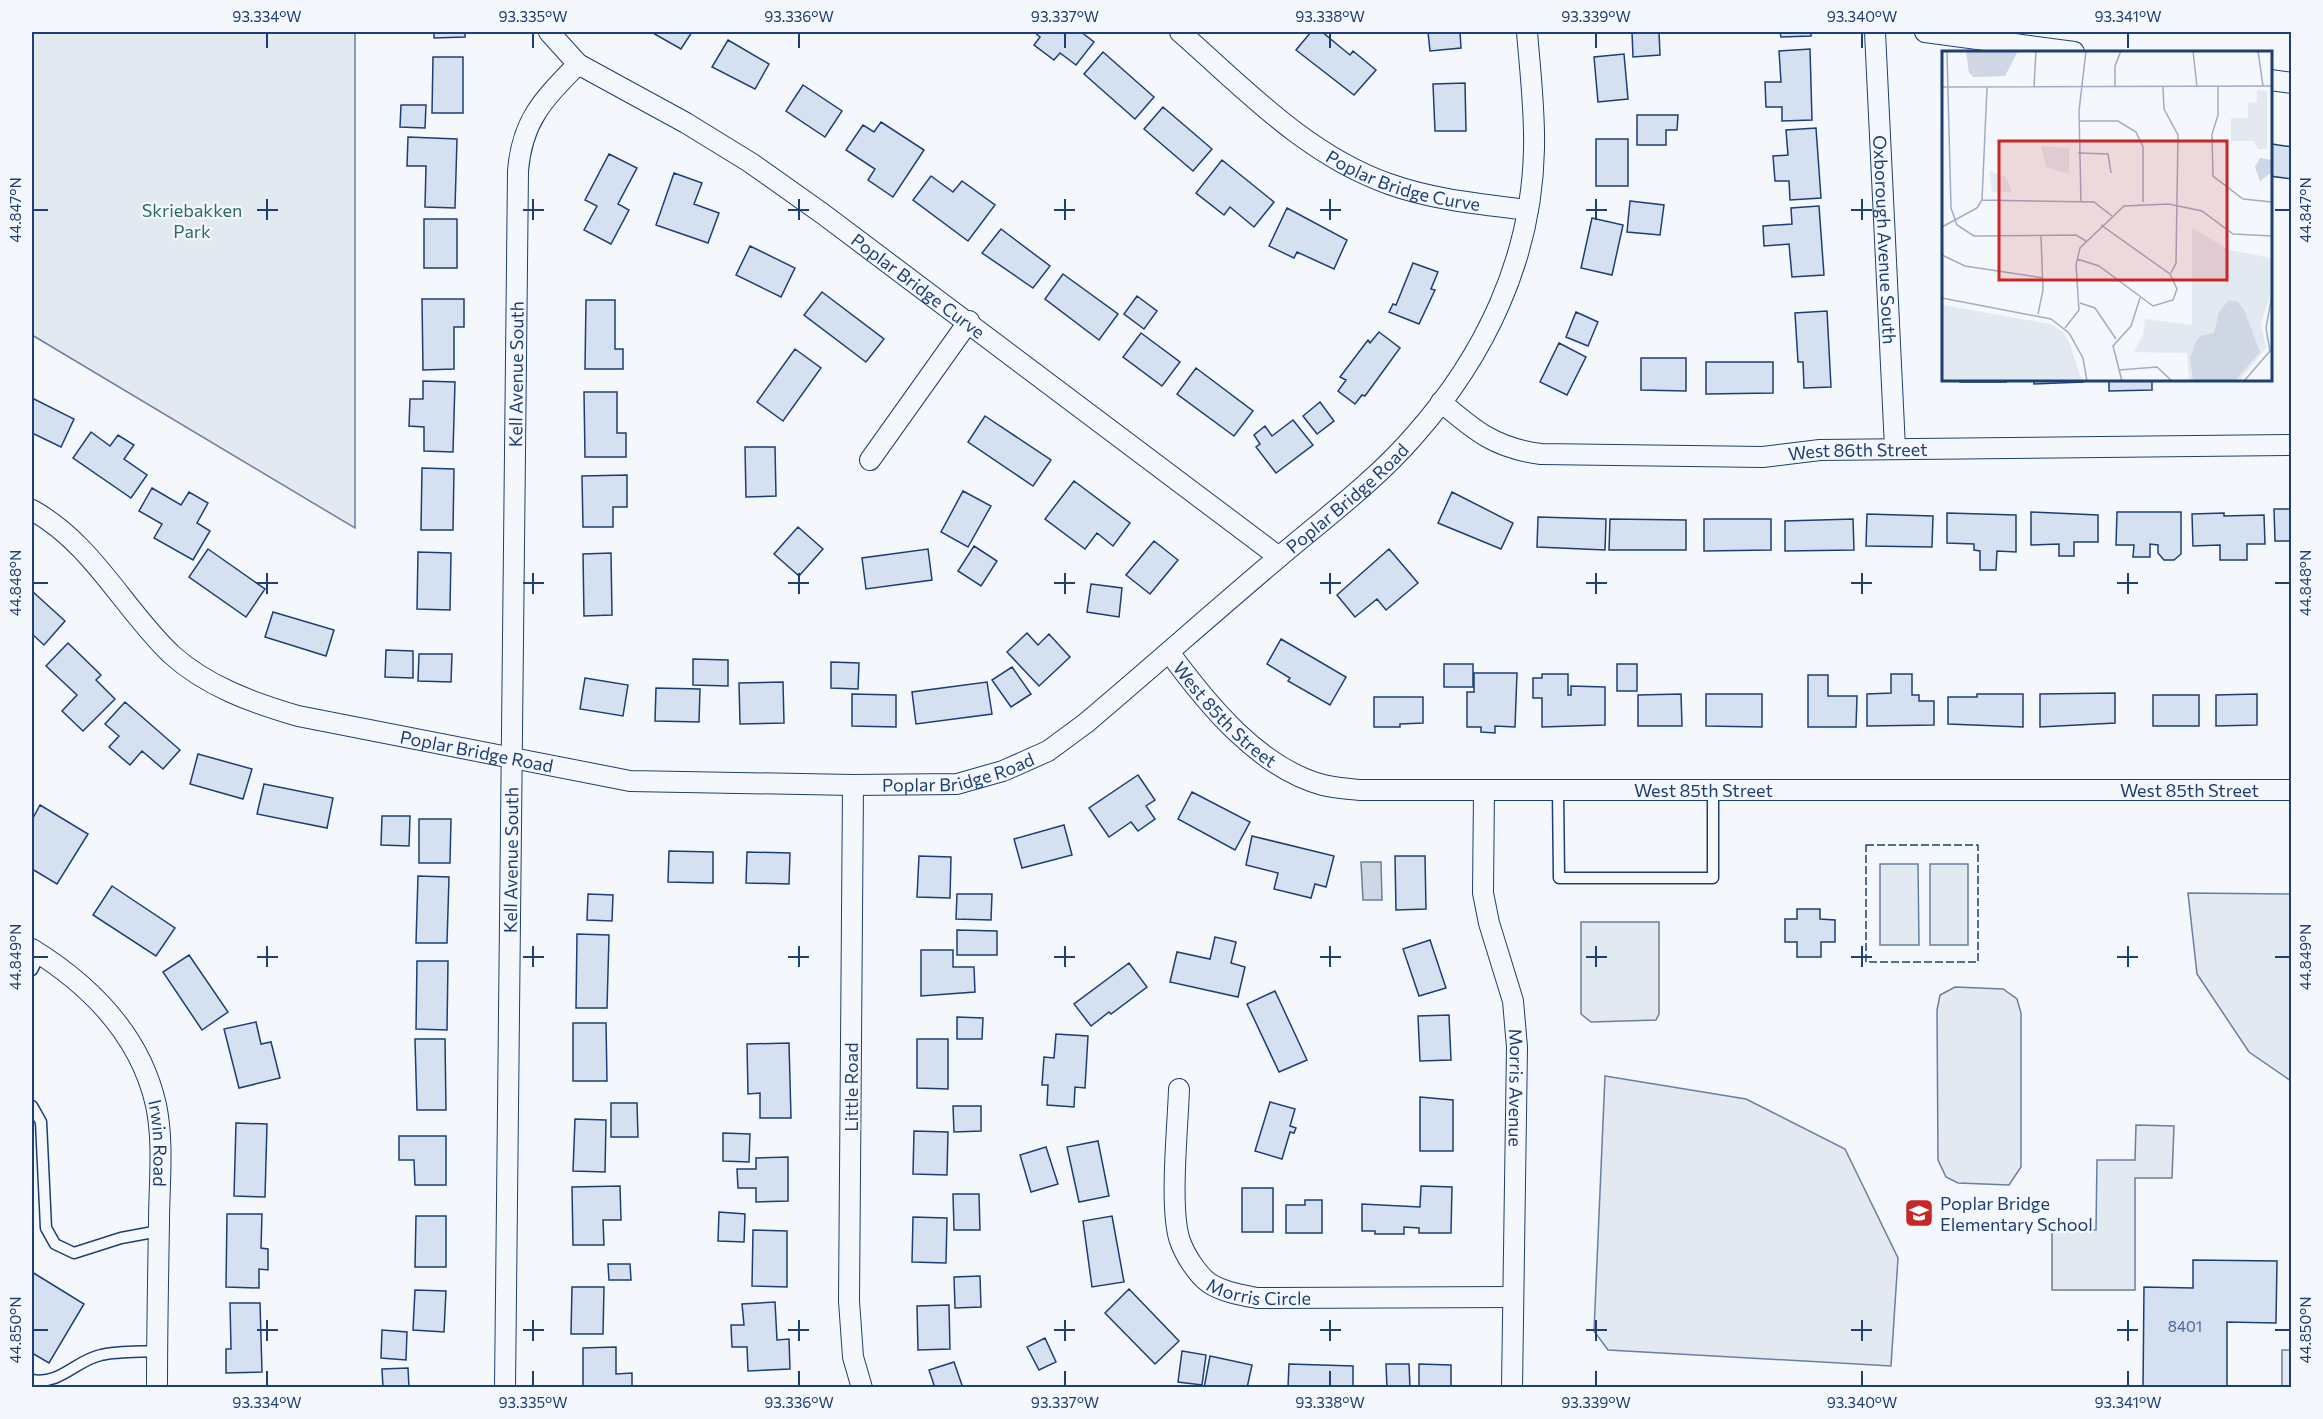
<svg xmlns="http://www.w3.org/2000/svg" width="2323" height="1419" font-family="Commissioner,sans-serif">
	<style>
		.green { fill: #e3e9f0; stroke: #687fa3; stroke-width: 1.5 }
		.parking { fill: #e3e8f0; stroke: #687fa3; stroke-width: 1.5 }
		.water { fill: #cfd7e4; stroke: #687fa3; stroke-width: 1.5 }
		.building { fill: #d5e0f0; stroke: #1d3f73; stroke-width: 1.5 }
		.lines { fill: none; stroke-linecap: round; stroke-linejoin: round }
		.lane-casing { stroke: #1d3f73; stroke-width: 13 }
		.street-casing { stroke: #1d3f73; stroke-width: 22 }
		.lane { stroke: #f4f7fb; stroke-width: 10 }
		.street { stroke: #f4f7fb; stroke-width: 20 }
		.fence { stroke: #1d3f73; stroke-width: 1.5; stroke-dasharray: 8 3; stroke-linecap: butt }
		.ticks { fill: none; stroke: #1d3f73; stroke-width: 2 }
		.labels { text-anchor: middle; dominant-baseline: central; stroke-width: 4.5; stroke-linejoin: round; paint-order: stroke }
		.number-label { font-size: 15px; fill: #4b6792 }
		.street-label { font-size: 18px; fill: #1d3f73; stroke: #f4f7fb }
		.park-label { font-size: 18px; fill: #2c6c60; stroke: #f4f7fb }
		.poi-label { font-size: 18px; fill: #1d3f73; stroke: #f4f7fb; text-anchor: start }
		.inset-road { fill: none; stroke: #9eadc5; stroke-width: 1.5 }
		.view { fill: #c62828; fill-opacity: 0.15; stroke: #c62828; stroke-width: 3 }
		.inset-edge { fill: none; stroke: #1d3f73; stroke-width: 3 }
		.neatline { fill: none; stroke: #1d3f73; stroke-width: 2 }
		.ticks-label { font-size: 15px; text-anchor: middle; fill: #1d3f73 }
	</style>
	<rect width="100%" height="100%" fill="#f4f7fb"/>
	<path class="green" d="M32,32H355V528L32,335Z
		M1880,864H1918L1919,945H1880Z
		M1930,864H1968V945H1930Z
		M2188,893L2291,894V1081L2249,1052L2197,974Z
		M1581,922H1659V1014L1656,1020L1591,1022L1581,1014Z
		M1955,987L2003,989L2017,999L2021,1013V1167L2009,1185L1958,1183L1946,1177L1938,1160L1937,1010L1940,995Z
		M1605,1076L1746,1099L1845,1149L1898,1258L1891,1366L1608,1350L1594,1331Z
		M2136,1125L2174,1126L2172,1178H2135V1290H2052V1230H2096L2097,1160H2135Z"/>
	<path class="parking" d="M2282,1350H2291V1387H2282Z"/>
	<path class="water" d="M1361,862H1381L1382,900H1363Z"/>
	<path class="building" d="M434,32H465V37L434,38Z
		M651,32H692L681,49Z
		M1034,32H1081L1094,42L1076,65L1060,53L1054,60L1034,45L1040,37Z
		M1311,32H1322L1350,55L1353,51L1376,70L1354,95L1296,50Z
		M1428,32H1460L1461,48L1430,51Z
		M1632,32H1659L1660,55L1633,57Z
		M1780,32H1811V36L1781,37Z
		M728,40L769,64L755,89L712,67Z
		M1810,49L1812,120L1782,121V107H1766L1765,82H1781L1779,51Z
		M1103,52L1154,97L1135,119L1084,74Z
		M1624,54L1628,99L1598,102L1594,57Z
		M433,57H463V113H432Z
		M1465,83L1466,131H1435L1433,84Z
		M803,85L842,111L825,137L786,111Z
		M401,105H426L425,128L400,127Z
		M1163,107L1212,149L1193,171L1144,129Z
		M1637,115H1678L1677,130H1666V145H1637Z
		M881,122L924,150L893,197L868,180L875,169L846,150L863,125L874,132Z
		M1816,128L1821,198L1790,200L1789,181H1775L1773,156L1788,155L1786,130Z
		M408,137L457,139L455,208L425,207L426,166H407Z
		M1596,139H1628V186H1596Z
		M2272,144L2292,147V179L2270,176Z
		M609,154L637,168L618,204L629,210L611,244L584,230L597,206L585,200Z
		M1222,160L1274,202L1254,227L1230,207L1224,215L1196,193Z
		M674,173L702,183L694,204L719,213L708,243L656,225Z
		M931,176L953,192L962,181L995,205L968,241L913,200Z
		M1630,201L1664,205L1660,235L1627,232Z
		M1819,206L1824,275L1792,277L1789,244L1764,246L1763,226L1792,224L1791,208Z
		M1287,208L1347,240L1334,269L1297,252L1294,258L1269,246Z
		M1592,218L1623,225L1612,275L1581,268Z
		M424,219H457V268H424Z
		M1001,229L1050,266L1033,288L982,253Z
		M750,246L795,268L781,297L736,275Z
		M1413,263L1438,272L1431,289L1435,290L1419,324L1389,312L1393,304L1396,305Z
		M1063,274L1118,314L1099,340L1045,299Z
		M822,292L884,339L866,362L804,315Z
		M1137,296L1157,311L1144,329L1124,314Z
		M422,299H464V327H454V369L423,370Z
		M586,300H615V349H623V369H585Z
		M1827,311L1831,387L1804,388L1803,362H1798L1795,313Z
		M1576,312L1598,322L1588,346L1566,337Z
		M1379,332L1400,348L1365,396L1362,395L1355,404L1338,391L1346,380L1340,377L1368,340L1370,343Z
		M1141,333L1180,362L1162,386L1123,357Z
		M1559,343L1586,357L1567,395L1540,382Z
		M795,349L821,368L783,421L757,402Z
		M1641,358H1686V391L1641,390Z
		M1706,362H1773V393L1706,394Z
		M1196,368L1253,411L1234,436L1177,394Z
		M1960,380H2006V382H1960Z
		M2020,380H2083V382L2034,384V380Z
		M2109,380H2177H2152V390L2109,391Z
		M2191,380H2253V381H2191Z
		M423,381L455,382L453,452L424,451V427L409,426L410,399H423Z
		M584,392H617V433H626V457H585Z
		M32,398L74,419L61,447L32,433Z
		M1320,402L1334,421L1317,434L1303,416Z
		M985,416L1051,460L1033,486L968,442Z
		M1293,420L1313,445L1276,473L1256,447L1260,444L1254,435L1265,426L1272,436Z
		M91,432L110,446L118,435L134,445L124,459L147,475L131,498L73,458Z
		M745,447H775L776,496L746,497Z
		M422,468L454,469L453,530H421Z
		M627,475V507H613V527H583L582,476Z
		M1074,481L1130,523L1113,546L1097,533L1085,549L1045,519Z
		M152,488L181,505L189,492L208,503L197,523L210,531L193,560L154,538L162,524L139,511Z
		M963,491L991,506L968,547L941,532Z
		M1452,492L1513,523L1501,549L1438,523Z
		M2274,509H2292V541H2275Z
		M2031,512L2098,515V542H2074V556H2059V544L2031,545Z
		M2117,512H2181V554L2174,560H2164L2158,553V545L2150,544V557H2133L2134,545H2116Z
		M1947,513L2016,515V552L1997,551L1996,570H1980V551L1974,550V544L1947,543Z
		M2224,513V516L2264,515L2265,544H2247V560H2220V545L2193,546L2192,514Z
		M1867,514L1933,516L1932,547L1866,546Z
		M1538,517L1606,519L1605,550L1537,547Z
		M1610,519L1686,520V550H1609Z
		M1704,519H1771V550L1704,551Z
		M1853,519L1854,550L1785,551V521Z
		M798,527L823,549L799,576L774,554Z
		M1154,541L1178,560L1150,594L1126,575Z
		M974,546L997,561L981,586L958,571Z
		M208,549L265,589L246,617L189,577Z
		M928,549L932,580L866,589L862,558Z
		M1389,549L1418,583L1386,610L1377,599L1355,617L1337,595Z
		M418,552L451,553L450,610L417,609Z
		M611,553L612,615L584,616L583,554Z
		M1091,584L1122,588L1119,617L1087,612Z
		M32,591L65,621L44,645L32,634Z
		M273,612L334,630L326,656L265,637Z
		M1027,633L1038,645L1049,634L1070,657L1039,686L1007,652Z
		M1281,639L1346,677L1330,705L1288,681L1290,678L1267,664Z
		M68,643L101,675L96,680L115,699L83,731L62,711L77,695L46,666Z
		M386,650L413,651V678L385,677Z
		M419,654H452L451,682L418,681Z
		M693,659L728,660V686L693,685Z
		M831,662L859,663L858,689L831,688Z
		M1444,664H1473V687H1444Z
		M1617,664H1637V691H1617Z
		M1012,667L1031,694L1011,707L992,680Z
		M1474,673H1517L1515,727L1495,726V733L1481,732V727H1467V692H1474Z
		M1542,674H1568V695H1571V686L1605,687V725L1542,727V698H1533V678H1542Z
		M1891,674H1912V695H1919V701H1934V725L1867,726V694L1891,693Z
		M1808,675H1828V696H1857L1856,727H1808Z
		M585,678L628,685L623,716L580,709Z
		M783,682L784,723L740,724L739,683Z
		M987,682L992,714L916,724L912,692Z
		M656,688L700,689L699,722L655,721Z
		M2115,693V723L2040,727V694Z
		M852,694L896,695V727L852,726Z
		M1681,694L1682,726H1638V695Z
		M1706,694H1762V727L1706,726Z
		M1977,694H2023V727L1948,724V697H1977Z
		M2257,694V725L2216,726V695Z
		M2153,695H2199V726H2153Z
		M1374,697H1423V723L1400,724V727H1374Z
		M125,702L180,750L163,769L142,751L130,765L109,747L119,736L105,724Z
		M198,754L252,769L243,799L190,784Z
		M1138,775L1155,800L1146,806L1155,819L1138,831L1131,822L1109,837L1089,808Z
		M264,784L333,798L327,828L257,814Z
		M1192,792L1250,822L1235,850L1178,819Z
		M40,805L88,834L57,884L32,869V820Z
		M382,816H410L409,846L381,845Z
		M419,819H451L450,863H419Z
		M1064,825L1072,855L1022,868L1014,839Z
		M1252,836L1334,856L1326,887L1315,884L1311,898L1274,889L1278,873L1246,865Z
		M669,851L713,852V883L668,882Z
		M747,852L790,853L789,884L746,883Z
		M919,856L951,857L950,898L917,897Z
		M1395,856H1425L1426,909L1396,910Z
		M418,876L449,877L447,943H416Z
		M112,886L175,928L156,956L93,915Z
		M588,894L613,895L612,921L587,920Z
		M957,894H992L991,920L956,919Z
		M1797,909H1820V919L1835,920V942H1821V957H1797V942H1785V919H1797Z
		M957,930L997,931V955H957Z
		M577,934L609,935L607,1008H576Z
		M1215,937L1236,942L1231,963L1245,967L1238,997L1170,982L1177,952L1210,959Z
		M1430,940L1446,988L1419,996L1403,949Z
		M921,950H953V967H974L975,992L921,996Z
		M189,955L228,1012L202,1030L163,972Z
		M417,961H448L447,1030L416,1029Z
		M1129,963L1147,987L1111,1014L1109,1012L1091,1026L1074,1004Z
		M1275,991L1307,1060L1279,1072L1247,1004Z
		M1449,1015L1451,1060L1420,1061L1418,1016Z
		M957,1017L983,1018L982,1039H957Z
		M256,1022L261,1044L271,1042L280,1078L239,1088L224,1029Z
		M573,1023H606L607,1081H573Z
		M1056,1034L1088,1036L1085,1088L1075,1087L1074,1107L1047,1105L1048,1085H1042L1044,1057L1054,1058Z
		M415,1039H445L446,1110H417Z
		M917,1039H948V1089L917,1088Z
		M789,1043L791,1118H760V1093L748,1094L747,1044Z
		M1420,1097L1453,1100V1151H1420Z
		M1270,1102L1295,1109L1290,1126L1296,1128L1294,1133L1290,1132L1282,1159L1255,1151Z
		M611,1103H637L638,1137H611Z
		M953,1106H981V1131L954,1132Z
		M575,1119L606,1120L605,1172L573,1171Z
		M236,1123L267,1124L265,1197L234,1196Z
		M914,1131L948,1132L947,1175L913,1174Z
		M723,1133L750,1134L749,1162L723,1161Z
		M399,1136H446V1185H415L414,1160H399Z
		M1098,1141L1109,1196L1079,1202L1067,1147Z
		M1046,1147L1058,1184L1031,1192L1020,1155Z
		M788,1157V1201L756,1202V1188H738L737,1169H756V1158Z
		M620,1186L621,1220H603L604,1245H573L572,1187Z
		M1421,1186L1452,1187L1451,1233H1419V1228L1404,1227V1234H1375V1231H1362V1204L1420,1207Z
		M1242,1188H1273V1232H1242Z
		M953,1194H979L980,1230H954Z
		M1305,1200H1322V1233H1286V1205H1305Z
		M719,1212L745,1214L744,1242L718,1241Z
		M227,1214H262L261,1248L268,1249V1270L259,1269V1288L226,1287Z
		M416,1216H446V1267H415Z
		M1112,1216L1124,1282L1092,1287L1083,1221Z
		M913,1217L947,1218L946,1263L912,1262Z
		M753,1230L787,1231V1287L752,1286Z
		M2193,1260L2277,1261L2276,1323L2227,1322V1388H2143L2144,1287L2193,1288Z
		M608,1264H630L631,1280H609Z
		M32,1272L84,1304L49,1363L32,1353Z
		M980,1276L981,1307L955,1308L954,1277Z
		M572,1287H604L603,1334H571Z
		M1129,1289L1179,1341L1155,1364L1105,1313Z
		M415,1290L446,1291L444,1332L413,1330Z
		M775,1302L777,1340L789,1339L790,1369L748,1371L747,1347H732L731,1325H744L742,1304Z
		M230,1303H260L262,1372L226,1373V1349H231Z
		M949,1305L950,1349L918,1350L917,1306Z
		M382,1330L407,1332L406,1360L381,1358Z
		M1045,1338L1056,1362L1039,1370L1027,1347Z
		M616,1347V1374L632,1373V1388H583V1348Z
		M1182,1351L1206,1355L1202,1385L1178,1382Z
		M1210,1356L1252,1365L1247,1388H1204Z
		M954,1362L963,1388H935L929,1370Z
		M1289,1364L1353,1366V1388H1288Z
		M1386,1364H1409L1410,1388H1387Z
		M1419,1364L1451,1365V1388H1419Z
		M408,1368L409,1388H383L382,1369Z"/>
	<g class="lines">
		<g class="lane-casing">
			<path id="lane" d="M1558,790L1559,878H1713V790
				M32,970L40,954
				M32,1106L41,1122L46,1228L55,1244L74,1253L121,1238L159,1231
				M32,1380C61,1385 76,1360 101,1355C118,1351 139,1352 157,1351"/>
		</g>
		<g class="street-casing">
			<g id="street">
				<path id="s1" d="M549,32L578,64L686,123L751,163L823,214L1279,557"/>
				<path id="s2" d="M1180,32C1244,88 1306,155 1389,184C1434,200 1481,204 1528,210"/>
				<path id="s3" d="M1875,32L1895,448"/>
				<path d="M1925,32L2074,52"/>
				<path d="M2270,80L2292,83"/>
				<path id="s4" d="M1441,402C1475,431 1495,448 1541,454L1763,457L1820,450L2292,445"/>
				<path d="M870,460L969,321"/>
				<path id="s5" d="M32,510C92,543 123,608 171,654C206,686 253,703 298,716L630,781L853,785L957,784L1003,771L1048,751L1086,723C1151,668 1214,612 1279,557C1325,518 1375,481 1414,436C1485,356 1532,258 1534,149C1535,110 1530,70 1527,32"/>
				<path id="s6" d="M1169,652C1207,704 1259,768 1323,785C1335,788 1348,789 1360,790H2292"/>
				<path d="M853,785L849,1301L853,1357L862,1388"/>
				<path id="s7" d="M1484,790L1483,893L1489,923L1513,1001L1517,1047L1512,1388"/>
				<path id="s8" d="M32,949C90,985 140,1034 156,1105C164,1143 159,1185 159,1223C158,1278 157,1333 157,1388"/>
				<path id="s9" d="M1179,1089C1178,1125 1169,1210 1180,1241C1185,1255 1197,1274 1209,1283C1223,1292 1241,1295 1257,1298L1513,1297"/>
				<path id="s10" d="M505,1388L518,171C522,120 544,99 578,64"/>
			</g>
		</g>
		<use href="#lane" class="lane"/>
		<use href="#street" class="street"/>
		<path class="fence" d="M1866,845H1978V962H1866Z"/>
	</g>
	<path class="ticks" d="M267,33V48M533,33V48M799,33V48M1065,33V48M1330,33V48M1596,33V48M1862,33V48M2128,33V48M267,199V220M533,199V220M799,199V220M1065,199V220M1330,199V220M1596,199V220M1862,199V220M33,210H48M257,210H278M523,210H544M788,210H809M1054,210H1075M1320,210H1341M1586,210H1607M1851,210H1872M2275,210H2290M267,573V594M533,573V594M799,573V594M1065,573V594M1330,573V594M1596,573V594M1862,573V594M2128,573V594M33,583H48M257,583H278M523,583H544M788,583H809M1054,583H1075M1320,583H1341M1586,583H1607M1851,583H1872M2117,583H2138M2275,583H2290M267,946V967M533,946V967M799,946V967M1065,946V967M1330,946V967M1596,946V967M1862,946V967M2128,946V967M33,957H48M257,957H278M523,957H544M788,957H809M1054,957H1075M1320,957H1341M1586,957H1607M1851,957H1872M2117,957H2138M2275,957H2290M267,1320V1341M533,1320V1341M799,1320V1341M1065,1320V1341M1330,1320V1341M1596,1320V1341M1862,1320V1341M2128,1320V1341M33,1330H48M257,1330H278M523,1330H544M788,1330H809M1054,1330H1075M1320,1330H1341M1586,1330H1607M1851,1330H1872M2117,1330H2138M2275,1330H2290M267,1371V1386M533,1371V1386M799,1371V1386M1065,1371V1386M1330,1371V1386M1596,1371V1386M1862,1371V1386M2128,1371V1386"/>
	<defs>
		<g id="school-square" transform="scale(1.5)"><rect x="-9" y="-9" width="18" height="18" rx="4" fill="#c62828" stroke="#f4f7fb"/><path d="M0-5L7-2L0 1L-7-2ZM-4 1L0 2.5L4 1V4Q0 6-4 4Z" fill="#fff"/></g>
	</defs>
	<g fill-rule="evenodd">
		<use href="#school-square" x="1919" y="1213"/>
	</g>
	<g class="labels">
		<g class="number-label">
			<text x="2185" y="1326">8401</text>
		</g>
		<g class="street-label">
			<text stroke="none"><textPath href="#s2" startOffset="273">Poplar Bridge Curve</textPath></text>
			<text stroke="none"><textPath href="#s3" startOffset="208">Oxborough Avenue South</textPath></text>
			<text stroke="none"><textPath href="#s1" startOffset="450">Poplar Bridge Curve</textPath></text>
			<text stroke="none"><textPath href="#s10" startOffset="1014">Kell Avenue South</textPath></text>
			<text stroke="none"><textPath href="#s4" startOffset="432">West 86th Street</textPath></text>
			<text stroke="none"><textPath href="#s5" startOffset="1498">Poplar Bridge Road</textPath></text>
			<text stroke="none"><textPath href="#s6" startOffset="84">West 85th Street</textPath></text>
			<text stroke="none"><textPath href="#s5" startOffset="526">Poplar Bridge Road</textPath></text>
			<text stroke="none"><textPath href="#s5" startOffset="1012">Poplar Bridge Road</textPath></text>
			<text stroke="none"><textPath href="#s6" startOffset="588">West 85th Street</textPath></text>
			<text stroke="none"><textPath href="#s6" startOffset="1074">West 85th Street</textPath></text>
			<text stroke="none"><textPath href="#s10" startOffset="528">Kell Avenue South</textPath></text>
			<text transform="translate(851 1087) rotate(-90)">Little Road</text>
			<text stroke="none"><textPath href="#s7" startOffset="302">Morris Avenue</textPath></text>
			<text stroke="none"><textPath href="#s8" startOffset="243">Irwin Road</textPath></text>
			<text stroke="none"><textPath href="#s9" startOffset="256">Morris Circle</textPath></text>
		</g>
		<g class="park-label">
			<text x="192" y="210">Skriebakken<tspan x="192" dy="21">Park</tspan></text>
		</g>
		<g class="poi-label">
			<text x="1940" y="1203">Poplar Bridge<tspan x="1940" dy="21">Elementary School</tspan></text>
		</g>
	</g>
	<g transform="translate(1942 51)">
		<rect width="330" height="330" fill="#f4f7fb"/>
		<path d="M315,39L325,40V98H317L311,90H289V67H306V52L315,51ZM99,95L127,97V123L104,116ZM47,120L64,126L70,141H50ZM250,177L287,199L330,207V237L319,273L324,297L297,330H247L245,302L192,301L201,284L203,268L250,274ZM0,254L108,273L120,280L128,293L140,330H0Z" fill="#e3e9f0"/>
		<path d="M24,0H76L63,25L32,26L27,22ZM318,107L330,109V121L318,130L313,116ZM287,249L296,251L302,259L318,301L293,330H251L248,307L253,293L258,285L272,282L277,261Z" fill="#cfd7e4"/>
		<path class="inset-road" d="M5,0L9,157L15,174L32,185L134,184L144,190M251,0L255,36M316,0L321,35M0,36L330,35M92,36L94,0M173,36V15L179,0M221,36L222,58L236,84L234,212L229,222M276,36V64L270,83L271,125L301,148L330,151M137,70H176L194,81L201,96V151M136,102L166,103L169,122M40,149L152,151L170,165M139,151L137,60L144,0M0,176L35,157L40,149L45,36M0,204L23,215L101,227M135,208L157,215L211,255L231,249L235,238L228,223L159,174M0,247L109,268L127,282L141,307L145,330M138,252L153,257L174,288M96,263L101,239L99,185M123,277L137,259L134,214L138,197L182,155L227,153L260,160L291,183L330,185M177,319L215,316L230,330M180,330L171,295L189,275L198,247M302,330L328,300L324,277L330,244"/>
		<path class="view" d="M57,90H285V229H57Z"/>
		<rect width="330" height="330" class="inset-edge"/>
	</g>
	<rect width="2323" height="1419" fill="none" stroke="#f4f7fb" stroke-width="66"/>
	<rect x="33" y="33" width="2257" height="1353" class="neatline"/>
	<g class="ticks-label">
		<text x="267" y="22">93.334°W</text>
		<text x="533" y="22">93.335°W</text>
		<text x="799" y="22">93.336°W</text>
		<text x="1065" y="22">93.337°W</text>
		<text x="1330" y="22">93.338°W</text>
		<text x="1596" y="22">93.339°W</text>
		<text x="1862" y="22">93.340°W</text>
		<text x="2128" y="22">93.341°W</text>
		<text transform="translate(2306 210) rotate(-90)" y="5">44.847°N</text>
		<text transform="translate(16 210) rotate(-90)" y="5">44.847°N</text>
		<text transform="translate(2306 583) rotate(-90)" y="5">44.848°N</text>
		<text transform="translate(16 583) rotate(-90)" y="5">44.848°N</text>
		<text transform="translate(2306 957) rotate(-90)" y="5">44.849°N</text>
		<text transform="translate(16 957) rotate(-90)" y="5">44.849°N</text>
		<text transform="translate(2306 1330) rotate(-90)" y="5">44.850°N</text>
		<text transform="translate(16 1330) rotate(-90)" y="5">44.850°N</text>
		<text x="267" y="1408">93.334°W</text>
		<text x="533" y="1408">93.335°W</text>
		<text x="799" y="1408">93.336°W</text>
		<text x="1065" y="1408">93.337°W</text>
		<text x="1330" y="1408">93.338°W</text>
		<text x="1596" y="1408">93.339°W</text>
		<text x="1862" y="1408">93.340°W</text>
		<text x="2128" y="1408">93.341°W</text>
	</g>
</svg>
